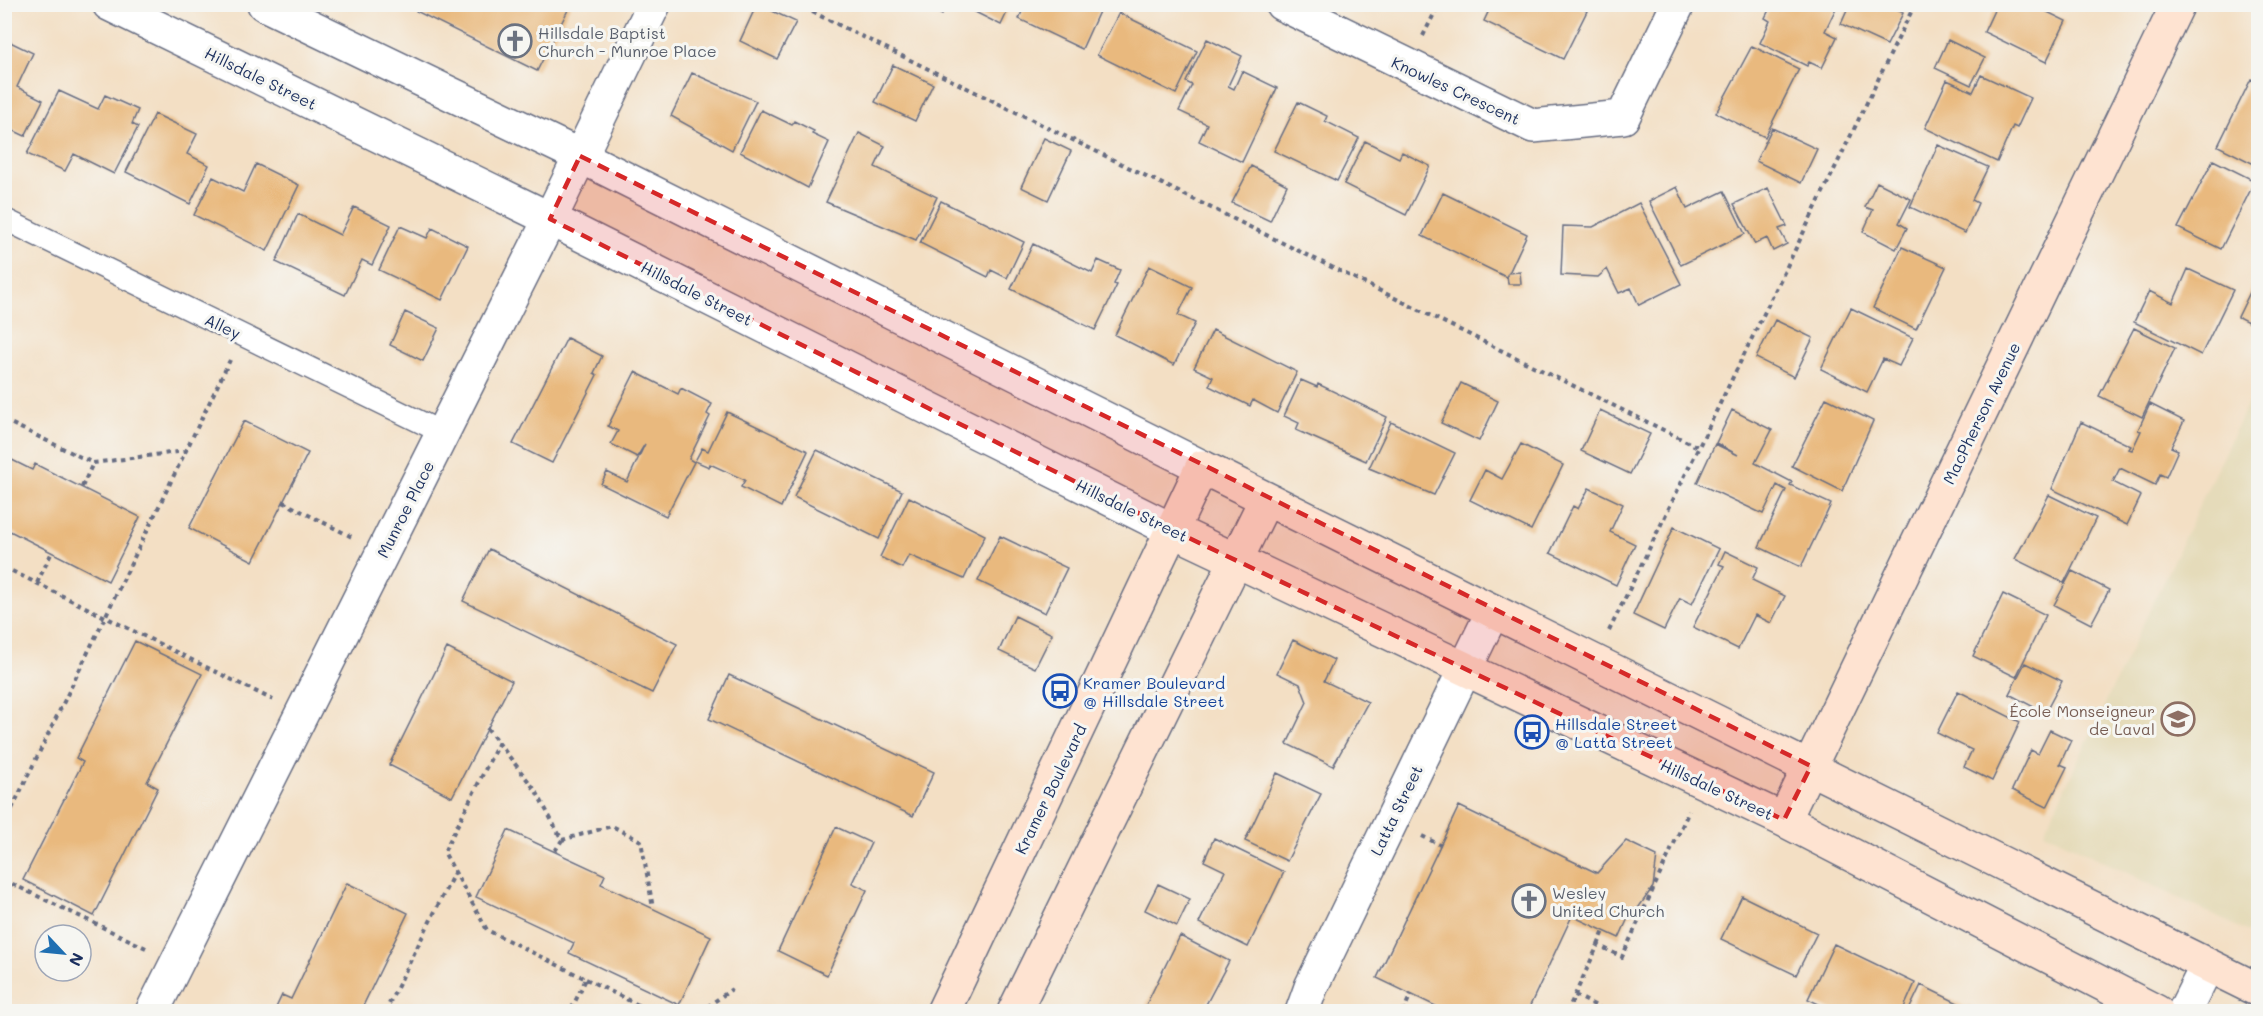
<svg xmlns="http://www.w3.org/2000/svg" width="2263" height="1016" font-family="Mali,sans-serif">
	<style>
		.built { fill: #e5dbba }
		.building { fill: #e9b97e }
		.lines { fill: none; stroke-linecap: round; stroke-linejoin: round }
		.lane-casing { stroke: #676d82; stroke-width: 24 }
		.street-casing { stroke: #676d82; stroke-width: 36 }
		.secondary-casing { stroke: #676d82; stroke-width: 36 }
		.path { stroke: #676d82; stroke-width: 4; stroke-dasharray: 4.5 4.5; stroke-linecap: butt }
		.lane { stroke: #fff; stroke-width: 21 }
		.street { stroke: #fff; stroke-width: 33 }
		.secondary { stroke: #fee3d1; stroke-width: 33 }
		.marked { fill: #d62828; fill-opacity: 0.2; stroke: #d62828; stroke-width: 4.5; stroke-dasharray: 12 8; stroke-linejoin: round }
		.labels { text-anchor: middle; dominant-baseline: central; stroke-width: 6; stroke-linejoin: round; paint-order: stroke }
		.worship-label { font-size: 16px; fill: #5b616d; stroke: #f6f6f2; text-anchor: start }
		.street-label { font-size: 16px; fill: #1b2f5e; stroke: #f6f6f2 }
		.transit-label { font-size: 16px; fill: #164399; stroke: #f6f6f2; text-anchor: start }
		.education-label { font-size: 16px; fill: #785e54; stroke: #f6f6f2; text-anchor: end }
	</style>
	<rect width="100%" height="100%" fill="#f6f6f2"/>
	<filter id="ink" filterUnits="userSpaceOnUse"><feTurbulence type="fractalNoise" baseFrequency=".0167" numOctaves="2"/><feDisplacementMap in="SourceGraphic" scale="12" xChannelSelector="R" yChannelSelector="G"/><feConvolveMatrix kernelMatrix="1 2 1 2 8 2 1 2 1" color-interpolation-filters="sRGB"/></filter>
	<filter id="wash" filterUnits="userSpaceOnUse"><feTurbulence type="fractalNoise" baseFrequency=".008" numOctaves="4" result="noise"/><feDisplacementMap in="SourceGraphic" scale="24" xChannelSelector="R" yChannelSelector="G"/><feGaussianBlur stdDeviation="1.35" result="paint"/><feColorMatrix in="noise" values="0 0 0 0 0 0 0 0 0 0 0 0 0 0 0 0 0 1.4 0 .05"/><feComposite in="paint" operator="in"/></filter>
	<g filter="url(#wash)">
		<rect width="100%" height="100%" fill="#f3dfc4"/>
		<path class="built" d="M2258,382V937L2044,832Z"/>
		<g id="blocks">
			<path class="building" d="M419,4H571L537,71L416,11Z
				M757,4L796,22L777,59L740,41Z
				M921,4H947L942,15Z
				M959,4H1011L1001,25Z
				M1025,4H1096L1101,7L1082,49L1019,19Z
				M1492,4H1575L1587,11L1563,59L1484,21Z
				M1772,4H1838L1825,31L1837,37L1822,68L1809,62L1807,66L1760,43L1770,21L1765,18Z
				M1850,4H1885L1903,13L1887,45L1841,24Z
				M1997,4H2031L2066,21L2046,62L1984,32Z
				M1119,13L1197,51L1176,94L1097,55Z
				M4,39L33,53L17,87L43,100L25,136L4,126Z
				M1207,39L1242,56L1228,86L1234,89L1242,71L1277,88L1242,162L1199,141L1207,124L1179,111L1192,85L1186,82Z
				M1948,40L1985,58L1971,85L1935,68Z
				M1752,46L1799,69L1765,137L1716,113Z
				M893,65L933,84L915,121L875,102Z
				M692,73L756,101L732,150L671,116Z
				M1981,75L2031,98L2017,128L2013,126L1997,162L1925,128L1947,80L1973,92Z
				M2251,79L2258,83V166L2218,146Z
				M59,91L98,109L105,95L138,110L132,124L138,127L114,174L74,154L65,171L27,154Z
				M1298,102L1327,116L1325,121L1359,138L1337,181L1274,151Z
				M761,110L792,125L794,121L814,131L812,134L829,142L808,188L740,152Z
				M155,114L197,134L187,154L209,165L190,204L126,172Z
				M1772,128L1817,149L1801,183L1756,161Z
				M859,133L885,146L875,167L937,197L916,240L826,202Z
				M1044,138L1071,151L1048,200L1021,187Z
				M1365,141L1399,158L1402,152L1430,166L1406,215L1344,184Z
				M1938,145L1988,167L1972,200L1978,203L1965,233L1910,207Z
				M2213,160L2255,181L2221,249L2178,228Z
				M256,164L299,185L267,251L194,215L213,177L243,192Z
				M1251,166L1287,185L1270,221L1232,203Z
				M1877,182L1911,199L1899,223L1907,228L1896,249L1863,232L1873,210L1865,207Z
				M1677,187L1687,209L1724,191L1745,234L1681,265L1649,201Z
				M1768,188L1787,226L1779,229L1787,244L1773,251L1767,238L1755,244L1734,204Z
				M1443,193L1527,234L1509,273L1520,272L1521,284H1508L1507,275L1506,277L1422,236Z
				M941,201L1024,242L1007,278L991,270L988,277L920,243Z
				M1639,203L1681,284L1639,305L1631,288L1619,293L1607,269L1598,277L1561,275L1563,226L1593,227Z
				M354,207L391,225L372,265L362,260L345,295L276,262L298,214L340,235Z
				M400,226L427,238L432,228L468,246L442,300L379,270Z
				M1033,244L1092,273L1098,260L1120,270L1114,284L1117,285L1095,330L1011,289Z
				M1902,247L1946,267L1916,329L1873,308Z
				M1149,266L1192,287L1178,315L1195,323L1174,365L1115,335Z
				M2188,269L2233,290L2201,355L2134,322L2149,291L2173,303Z
				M2255,282L2258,284V327L2238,317Z
				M1851,308L1913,338L1899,366L1883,359L1867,392L1821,369Z
				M405,312L439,328L423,361L390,345Z
				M1775,320L1813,338L1794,377L1756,358Z
				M2134,328L2175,348L2142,417L2099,396Z
				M1213,330L1297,372L1277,413L1253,400L1250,406L1209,386L1213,377L1194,368Z
				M567,338L602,356L594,373L597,375L552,463L513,444Z
				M635,372L678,394L681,388L712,404L707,414L710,416L689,459L694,462L666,516L601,484L607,472L627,482L645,444L637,457L611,444L618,431L608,426Z
				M1301,380L1317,387L1318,384L1387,417L1366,461L1296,430L1299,423L1284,416Z
				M1461,383L1498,401L1479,441L1441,423Z
				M1826,398L1873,421L1842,491L1792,466Z
				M2150,404L2184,421L2171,447L2178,450L2166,477L2160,474L2155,485L2120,468L2113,482L2141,496L2127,525L2052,489L2081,422L2131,446L2129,449L2132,450L2141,431L2138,430Z
				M1600,410L1650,434L1630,474L1581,451Z
				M1732,410L1772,430L1755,463L1792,482L1790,485L1831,504L1801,567L1759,547L1786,490L1777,485L1763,514L1697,483L1715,444L1738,455L1716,443Z
				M727,412L808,451L781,507L741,487L745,480L710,464L709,467L695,461L702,448L708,451Z
				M244,421L308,453L253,561L189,528Z
				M1391,422L1455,453L1434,495L1369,468Z
				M1521,444L1563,465L1531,530L1470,500L1485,470L1502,479Z
				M817,450L902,491L879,539L794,497Z
				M4,456L32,470L35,464L140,517L108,581L4,528Z
				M1589,488L1623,504L1610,532L1635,544L1616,585L1550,553L1573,506L1578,509Z
				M2049,495L2096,518L2064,583L2015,559Z
				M909,497L985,535L964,579L909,555L902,568L880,557Z
				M1674,527L1719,549L1692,604L1680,598L1664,630L1633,615Z
				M1000,536L1067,568L1045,613L978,581Z
				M489,549L677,644L652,693L463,601Z
				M1725,551L1758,567L1752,580L1785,596L1771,623L1755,615L1738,649L1693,627L1724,566L1719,564Z
				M2072,571L2109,590L2091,624L2054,605Z
				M2003,594L2046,615L2016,677L1973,656Z
				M1015,616L1052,634L1035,668L999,651Z
				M1293,640L1334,660L1324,681L1368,702L1333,766L1287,744L1307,702L1300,684L1277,673Z
				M135,641L202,674L147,782L158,788L94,916L23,880L83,762L76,758Z
				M447,648L512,681L452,797L389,765Z
				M2025,663L2062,681L2045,713L2009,694Z
				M729,675L934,772L913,816L709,719Z
				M1958,691L2020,722L1992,781L1964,767L1972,750L1937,733Z
				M2050,730L2071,740L2060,764L2067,767L2047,807L2012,790L2031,750L2038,754Z
				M1277,773L1321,794L1287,861L1245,841Z
				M1459,806L1597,873L1626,841L1657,856L1653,887L1634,914L1629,916L1619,938L1572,916L1527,1012H1448L1377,978Z
				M836,827L871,843L852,883L867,890L827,975L778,951Z
				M508,830L605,875L601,884L711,936L679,1005L569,953L574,943L476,897Z
				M1214,838L1284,872L1248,947L1199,923L1225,871L1204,861Z
				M347,883L408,913L360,1012H274L282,995L291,999Z
				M1158,884L1190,899L1177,926L1145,910Z
				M1742,896L1817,933L1796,975L1721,939Z
				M1180,936L1229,961L1202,1012H1159L1146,1005Z
				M1834,944L1915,983L1902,1012H1835L1808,999Z
				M1921,985L1968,1008L1969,1005L1983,1012H1908Z"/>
		</g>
	</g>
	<g filter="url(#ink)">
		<use href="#blocks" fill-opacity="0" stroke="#676d82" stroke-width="1.5"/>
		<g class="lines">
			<g class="lane-casing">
				<path id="lane" d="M4,219L443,433"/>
			</g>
			<g class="street-casing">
				<path id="street" d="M109,4L550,219L1172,530
					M264,4L580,156L1202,467
					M1282,4L1533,126L1623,117L1678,4
					M152,1012L550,219L654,4
					M1302,1012L1311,987L1493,611
					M2184,1012L2207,966"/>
			</g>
			<g class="secondary-casing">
				<path id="secondary" d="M1172,530L1784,820L2157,1012
					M1784,820L2178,4
					M943,1012L1202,467L2258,990
					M1014,1012L1266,499"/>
			</g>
			<path class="path" d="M796,4L1700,448
				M1423,36L1439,4
				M4,420L93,463L185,451
				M82,487L93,463
				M283,502L352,537
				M4,567L273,700
				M37,583L52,552
				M1609,631L1915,4
				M487,728L536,791L562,840L612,826L641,841L653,908
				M499,742L444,852L487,930L586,979L570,1012
				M4,825L230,360
				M1422,836L1440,845
				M555,851L562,840
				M4,880L146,948
				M1598,945L1604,931
				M586,979L652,1012
				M1575,995L1608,1012
				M385,1012L455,871
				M700,1012L732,989
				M1403,1012L1411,994
				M1567,1012L1598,945L1622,957L1689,811"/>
			<use href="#lane" class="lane"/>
			<use href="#street" class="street"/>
			<use href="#secondary" class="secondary"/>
		</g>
	</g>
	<path class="marked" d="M580,156L1811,766L1784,820L1172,530L550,219Z"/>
	<defs>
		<g id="church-ring" transform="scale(1.725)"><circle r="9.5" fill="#f6f6f2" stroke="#6b7280" stroke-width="1.5"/><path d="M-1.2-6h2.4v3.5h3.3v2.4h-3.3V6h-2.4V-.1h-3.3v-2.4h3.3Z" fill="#6b7280"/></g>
		<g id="bus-ring" transform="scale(1.725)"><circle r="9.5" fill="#f6f6f2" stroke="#1a4fb4" stroke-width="1.5"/><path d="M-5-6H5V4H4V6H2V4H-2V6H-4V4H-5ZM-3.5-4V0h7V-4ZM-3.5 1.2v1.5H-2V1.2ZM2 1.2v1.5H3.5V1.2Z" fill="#1a4fb4"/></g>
		<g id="school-ring" transform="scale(1.725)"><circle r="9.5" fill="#f6f6f2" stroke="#8d6e63" stroke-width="1.5"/><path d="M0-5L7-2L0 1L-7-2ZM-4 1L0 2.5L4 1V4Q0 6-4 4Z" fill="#8d6e63"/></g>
	</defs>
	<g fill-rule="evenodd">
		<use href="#church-ring" x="515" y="41"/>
		<use href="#bus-ring" x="1060" y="691"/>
		<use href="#school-ring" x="2178" y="719"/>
		<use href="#bus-ring" x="1532" y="732"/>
		<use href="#church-ring" x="1529" y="901"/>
	</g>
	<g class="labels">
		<g class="worship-label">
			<text x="538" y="32">Hillsdale Baptist<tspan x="538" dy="18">Church - Munroe Place</tspan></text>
			<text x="1552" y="892">Wesley<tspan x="1552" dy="18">United Church</tspan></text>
		</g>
		<g class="street-label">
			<text transform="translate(261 78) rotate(26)">Hillsdale Street</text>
			<text transform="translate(1456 90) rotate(25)">Knowles Crescent</text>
			<text transform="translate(697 293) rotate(27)">Hillsdale Street</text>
			<text transform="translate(223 326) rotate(26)">Alley</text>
			<text transform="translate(1981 413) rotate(-64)">MacPherson Avenue</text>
			<text transform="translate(405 509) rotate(-63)">Munroe Place</text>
			<text transform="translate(1132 510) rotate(26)">Hillsdale Street</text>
			<text transform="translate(1050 789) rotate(-64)">Kramer Boulevard</text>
			<text transform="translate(1717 789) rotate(25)">Hillsdale Street</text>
			<text transform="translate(1396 810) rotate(-64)">Latta Street</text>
		</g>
		<g class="transit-label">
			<text x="1083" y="682">Kramer Boulevard<tspan x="1083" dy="18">@ Hillsdale Street</tspan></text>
			<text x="1555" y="723">Hillsdale Street<tspan x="1555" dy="18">@ Latta Street</tspan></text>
		</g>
		<g class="education-label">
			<text x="2155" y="710">École Monseigneur<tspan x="2155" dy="18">de Laval</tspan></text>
		</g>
	</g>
	<rect width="2263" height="1016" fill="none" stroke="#f6f6f2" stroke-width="24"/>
	<g transform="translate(63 953) rotate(116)"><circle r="28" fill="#f6f6f2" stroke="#9ea6b7" stroke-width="1.5"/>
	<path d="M0-4.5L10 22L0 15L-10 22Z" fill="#1f6fb2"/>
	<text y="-9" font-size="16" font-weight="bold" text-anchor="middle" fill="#1b2f5e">N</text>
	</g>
</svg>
